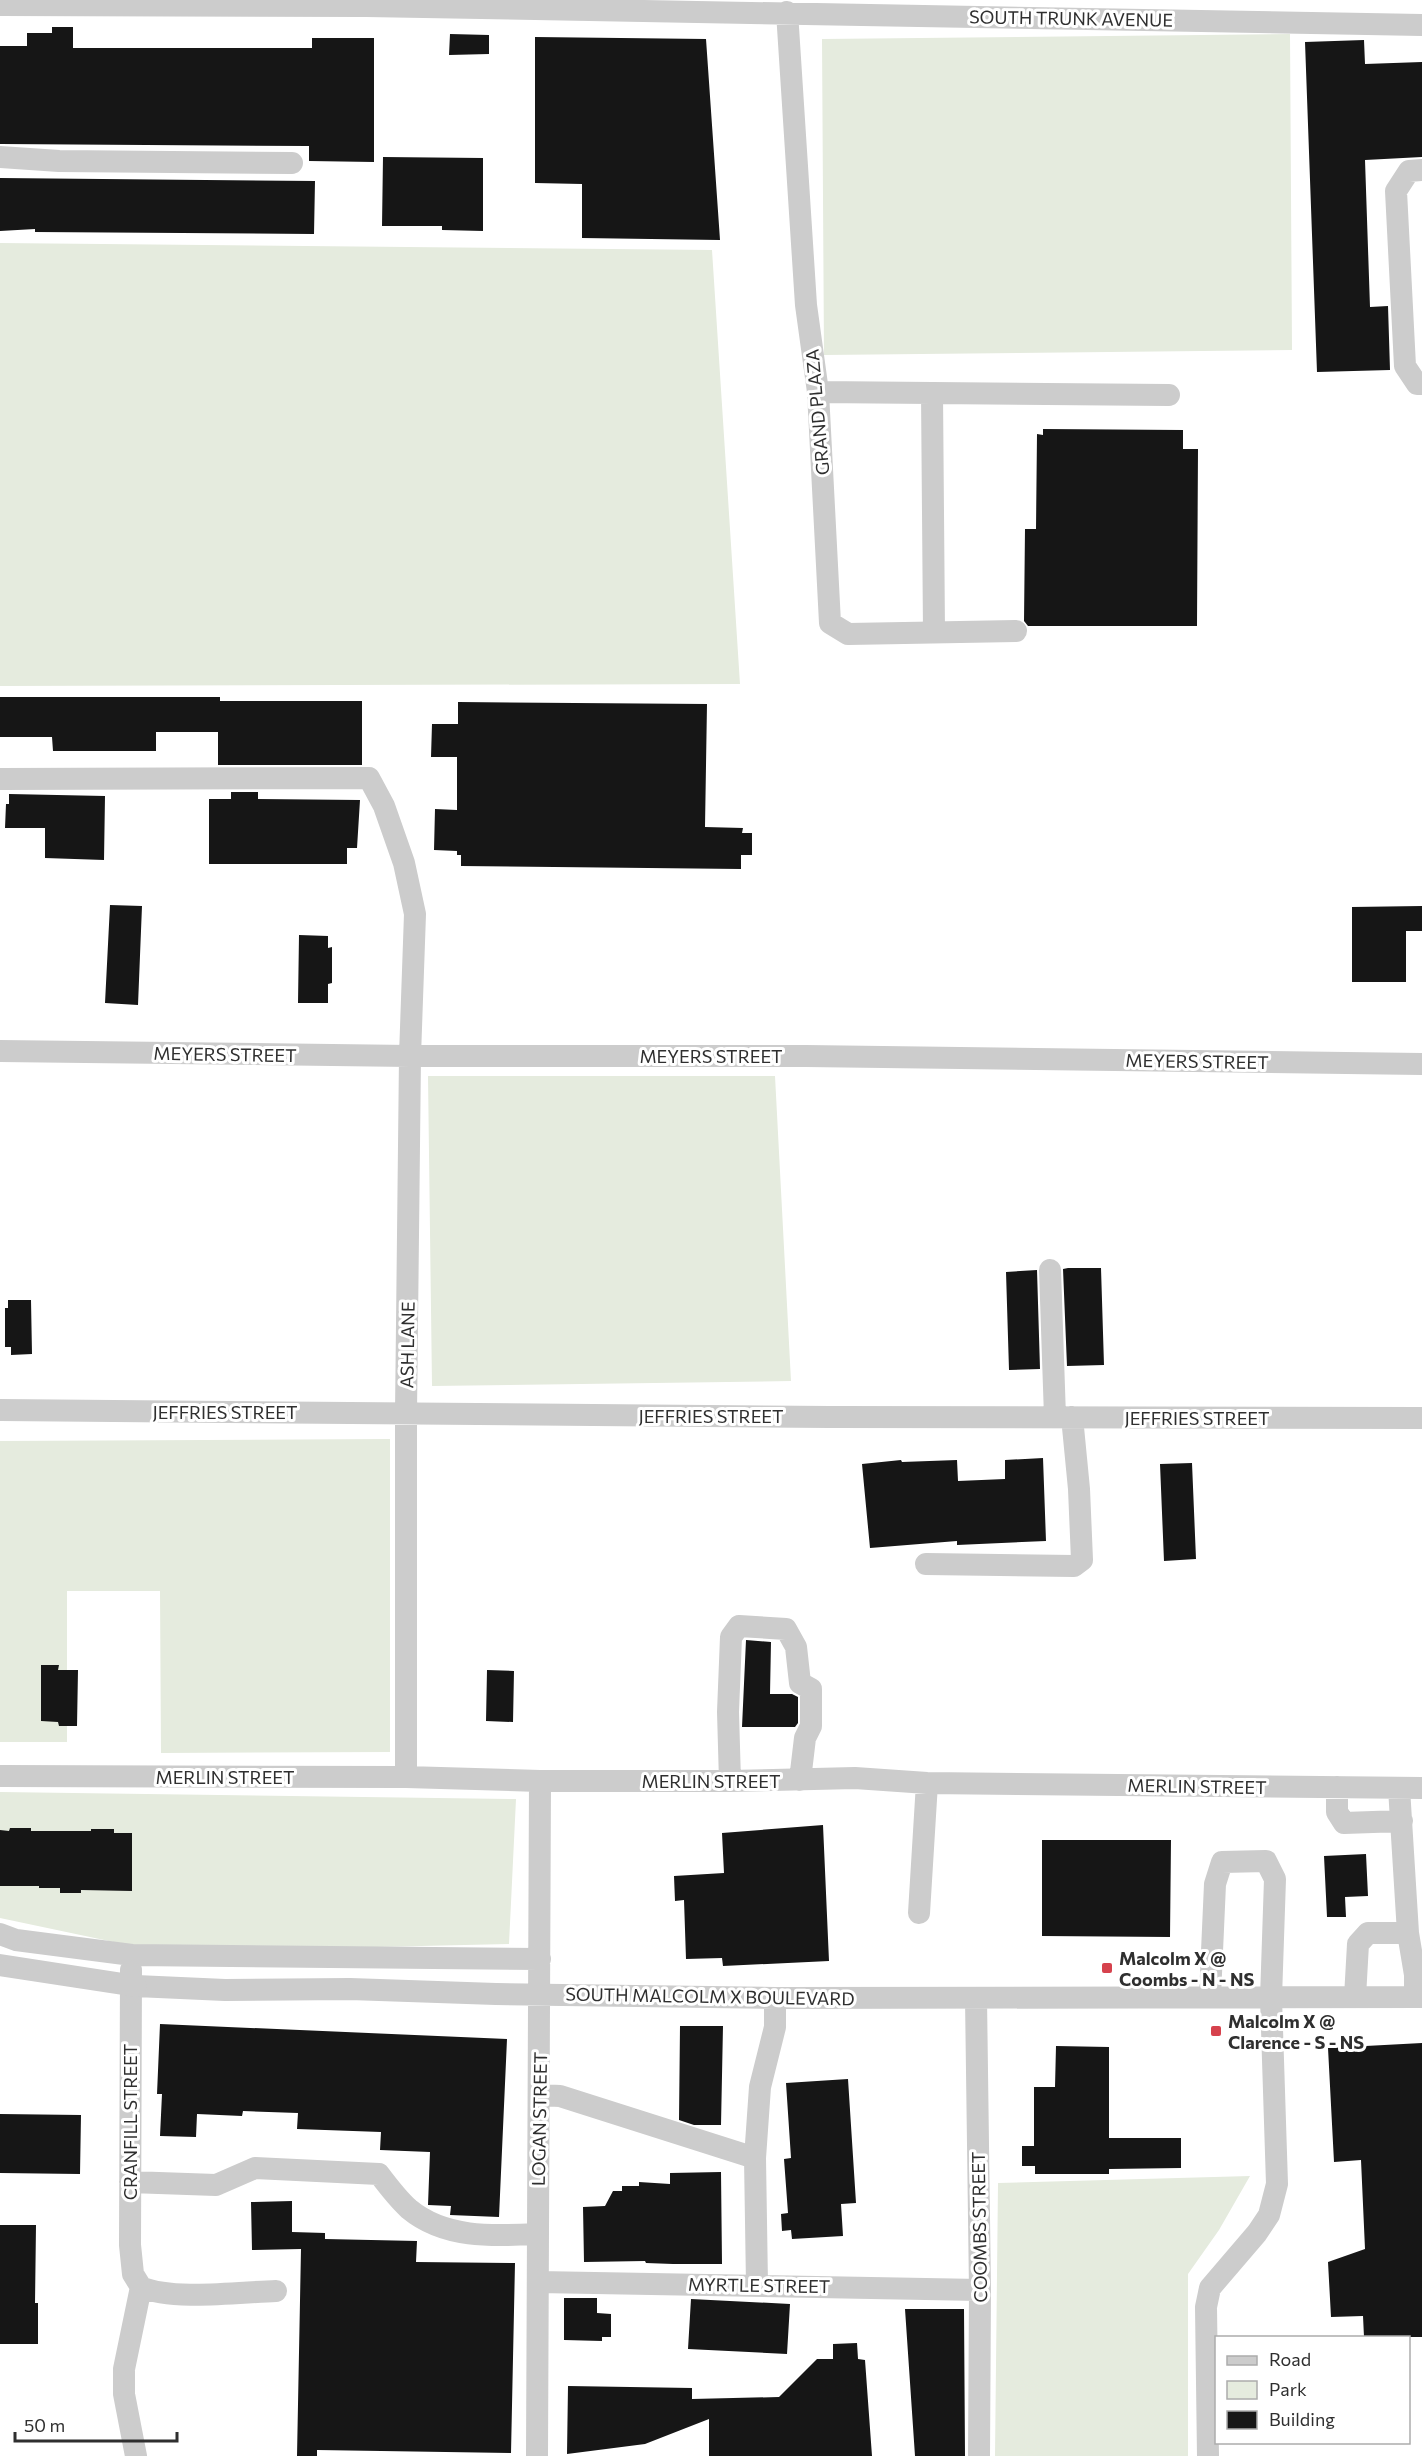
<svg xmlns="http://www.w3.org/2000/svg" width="1422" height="2456" font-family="Commissioner,sans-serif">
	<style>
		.green { fill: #e5ebde }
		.building { fill: #161616 }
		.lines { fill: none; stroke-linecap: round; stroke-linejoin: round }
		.minor { stroke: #ccc; stroke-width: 22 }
		.minor-bridge { stroke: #ccc; stroke-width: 22 }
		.poi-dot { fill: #d6424d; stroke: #fff; stroke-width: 2 }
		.labels { text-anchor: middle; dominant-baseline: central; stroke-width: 6; stroke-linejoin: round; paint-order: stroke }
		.street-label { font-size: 18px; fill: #2f2f2f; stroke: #fff }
		.poi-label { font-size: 18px; font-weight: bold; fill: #2f2f2f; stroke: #fff; text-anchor: start }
	</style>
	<rect width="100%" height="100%" fill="#fff"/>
	<path class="green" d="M1290,34L1292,350L824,355L822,39Z
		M0,243L712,250L740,684L0,686Z
		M428,1076H775L791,1381L432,1386Z
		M390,1439V1752L161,1753L160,1591H67V1742H0V1441Z
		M0,1792L516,1799L509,1944L161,1952L0,1918Z
		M1250,2176L1219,2230L1188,2274V2456H995L998,2183Z"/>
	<path class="building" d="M52,27H73V48H312V38H374V162L309,161V146L0,144V46H27V33H52Z
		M450,34L489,35V54L449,55Z
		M535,37L706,39L720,240L582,238V184L535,183Z
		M1364,40L1365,64L1422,62V157L1365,160L1370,307L1388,306L1390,370L1317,372L1305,42Z
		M383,157L483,158V231L442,230V226H382Z
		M0,178L315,181L314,234L35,232V229L0,231Z
		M1043,429L1183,430V449H1198L1197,626H1028L1024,621L1025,529H1036L1037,434L1043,435Z
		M0,697H220V701H362V765H218V732H156V751H53L52,737H0Z
		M458,702L707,704L705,827L743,828L742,833H752V855H741V869L461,866V855H457V851L434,850L435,809L457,810V757H431L432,724H458Z
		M231,792H258V799L360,800L357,848H347V864H209V799H231Z
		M9,794L105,796L104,860L45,858V828H5L6,804H9Z
		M110,905L142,906L138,1005L105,1003Z
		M1422,906V931H1406V982H1352V907Z
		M299,935L328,936V948L332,947V983L328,984V1003H298Z
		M1068,1268H1101L1104,1365L1067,1366L1063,1269Z
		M1037,1270L1040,1369L1009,1370L1006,1272Z
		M8,1300H31L32,1354L11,1355V1347H5V1308H8Z
		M1043,1458L1046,1541L957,1545V1541L870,1548L862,1464L901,1460L902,1462L957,1460L958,1481L1005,1479V1460Z
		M1192,1463L1196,1559L1164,1561L1160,1464Z
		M746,1640L771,1642L770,1694H792L798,1697V1723L795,1727H742Z
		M41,1665H59L58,1670H78L77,1726H59L58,1722L41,1721Z
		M487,1670L514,1671L513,1722L486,1721Z
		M823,1825L829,1961L723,1966L722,1958L686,1959L684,1900L675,1901L674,1876L724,1873L722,1833Z
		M10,1828H31V1831H91V1829H114V1833H132V1891L81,1890V1893H60V1888H39V1886H0V1830L9,1831Z
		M1042,1840H1171L1170,1937L1042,1936Z
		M1366,1854L1368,1896L1345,1897L1346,1917H1327L1324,1856Z
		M160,2024L507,2039L499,2217L450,2215L451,2206L428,2205L430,2152L380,2150L381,2132L297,2129L298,2113L243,2111L242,2116L197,2114L196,2137L160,2136L162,2094H157Z
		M680,2026H723L721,2125H694L679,2120Z
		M1422,2043V2337H1364L1363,2316L1331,2317L1328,2262L1365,2249L1361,2160L1334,2162L1328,2048Z
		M1056,2046L1109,2047V2138H1181V2168L1109,2169V2174H1035V2166H1022V2146H1034V2087H1055Z
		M848,2079L856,2203L841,2204L843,2236L792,2239L791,2230L782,2231L781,2214L788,2213L784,2159L791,2158L786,2083Z
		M0,2114L81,2115L80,2174L0,2173Z
		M721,2172L722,2264H673L646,2263L645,2261L584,2262L583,2207L605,2206L613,2191H622V2186H639V2182L670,2184V2173Z
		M292,2201V2232L325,2233V2239L417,2241L416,2262L515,2263L511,2453L317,2450V2456H297L301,2249L252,2250L251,2202Z
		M0,2225H36L35,2303H38V2344H0Z
		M564,2298H597V2313L611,2314V2337H602V2341L564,2340Z
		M691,2299L790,2304L787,2354L688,2349Z
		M905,2309H964L965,2456H915Z
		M857,2343L858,2359L865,2360L872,2456H709V2419L645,2444L567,2454L568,2386L692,2388V2399L779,2397L817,2359H833V2344Z"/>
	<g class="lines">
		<path class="minor" d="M0,5L366,6L1422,25
			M787,12L806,305L818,392L830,623L848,634L1016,631
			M0,157L59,161L292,163
			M1422,170L1409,171L1396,191L1405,366L1417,384H1422
			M818,392L1169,395
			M932,393L934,632
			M0,779L369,778L384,806L404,863L415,914L410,1056L406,1413V1777
			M0,1051L410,1056H806L1422,1064
			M1050,1270L1055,1417
			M0,1410L830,1417L1422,1418
			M926,1564L1074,1566L1082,1560L1079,1489L1072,1417
			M0,1776L406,1777L540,1781H730L855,1778L927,1783L1422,1788
			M730,1781L728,1712L731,1637L739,1626L786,1629L796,1647L800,1683L811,1689V1726L805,1738L800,1780
			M1337,1787V1812L1344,1823L1402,1821
			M1399,1788L1408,1933
			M919,1913L927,1783
			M0,1934L16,1940L132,1955L540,1959
			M131,1970L130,2245L133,2274L141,2287
			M136,1986L225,1990L350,1989L496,1994L775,1998L1422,1997
			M1355,1997L1358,1944L1368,1933H1408L1415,1975V1997
			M976,1998L980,2290L979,2456
			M540,2095L560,2096L755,2158L757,2285
			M755,2158L760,2087L775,2027V1998
			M130,2182L216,2185L255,2168L379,2174C388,2186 398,2199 409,2209C445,2239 494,2236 537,2234
			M538,2282L980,2290
			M141,2287C173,2301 240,2292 276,2291
			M136,2456L124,2394V2369L141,2287
			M537,2456L540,1781
			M1208,2456L1206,2307L1210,2288L1257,2233L1269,2215L1277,2184L1271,1998L1275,1879L1266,1861L1222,1862L1215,1884L1210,1996"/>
		<path class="minor-bridge" d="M0,1965L136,1986"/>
	</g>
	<g class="poi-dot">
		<rect x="1101" y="1962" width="12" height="12" rx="3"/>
		<rect x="1210" y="2025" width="12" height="12" rx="3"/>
	</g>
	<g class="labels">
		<g class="street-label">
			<text transform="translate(1071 18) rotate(1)">SOUTH TRUNK AVENUE</text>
			<text transform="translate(817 412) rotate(-95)">GRAND PLAZA</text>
			<text transform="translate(225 1054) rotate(1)">MEYERS STREET</text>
			<text x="711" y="1056">MEYERS STREET</text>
			<text transform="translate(1197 1061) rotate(1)">MEYERS STREET</text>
			<text transform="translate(407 1345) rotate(-89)">ASH LANE</text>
			<text x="225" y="1412">JEFFRIES STREET</text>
			<text x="711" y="1416">JEFFRIES STREET</text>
			<text x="1197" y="1418">JEFFRIES STREET</text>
			<text x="225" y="1777">MERLIN STREET</text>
			<text x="711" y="1781">MERLIN STREET</text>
			<text transform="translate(1197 1786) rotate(1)">MERLIN STREET</text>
			<text transform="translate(710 1996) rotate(1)">SOUTH MALCOLM X BOULEVARD</text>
			<text transform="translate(539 2119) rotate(-89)">LOGAN STREET</text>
			<text transform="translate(130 2122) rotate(-90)">CRANFILL STREET</text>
			<text transform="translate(979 2227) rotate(-91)">COOMBS STREET</text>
			<text transform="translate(759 2285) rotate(1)">MYRTLE STREET</text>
		</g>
		<g class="poi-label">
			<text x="1119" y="1958">Malcolm X @<tspan x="1119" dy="21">Coombs - N - NS</tspan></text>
			<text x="1228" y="2021">Malcolm X @<tspan x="1228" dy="21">Clarence - S - NS</tspan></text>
		</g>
	</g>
	<rect x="1215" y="2336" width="195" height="108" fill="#ffffff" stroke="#acacac" stroke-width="1.5"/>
	<rect x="1227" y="2356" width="30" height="9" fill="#cccccc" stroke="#acacac" stroke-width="1.5"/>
	<text x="1269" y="2366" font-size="18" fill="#2f2f2f">Road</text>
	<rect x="1227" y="2381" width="30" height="18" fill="#e5ebde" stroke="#acacac" stroke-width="1.5"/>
	<text x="1269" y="2396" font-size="18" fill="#2f2f2f">Park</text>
	<rect x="1227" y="2411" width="30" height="18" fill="#161616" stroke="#acacac" stroke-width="1.5"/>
	<text x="1269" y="2426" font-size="18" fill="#2f2f2f">Building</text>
	<path d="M15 2432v9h162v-9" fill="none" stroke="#2f2f2f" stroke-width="3"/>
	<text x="24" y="2432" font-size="18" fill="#2f2f2f" stroke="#ffffff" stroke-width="4.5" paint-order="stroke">50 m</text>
</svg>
